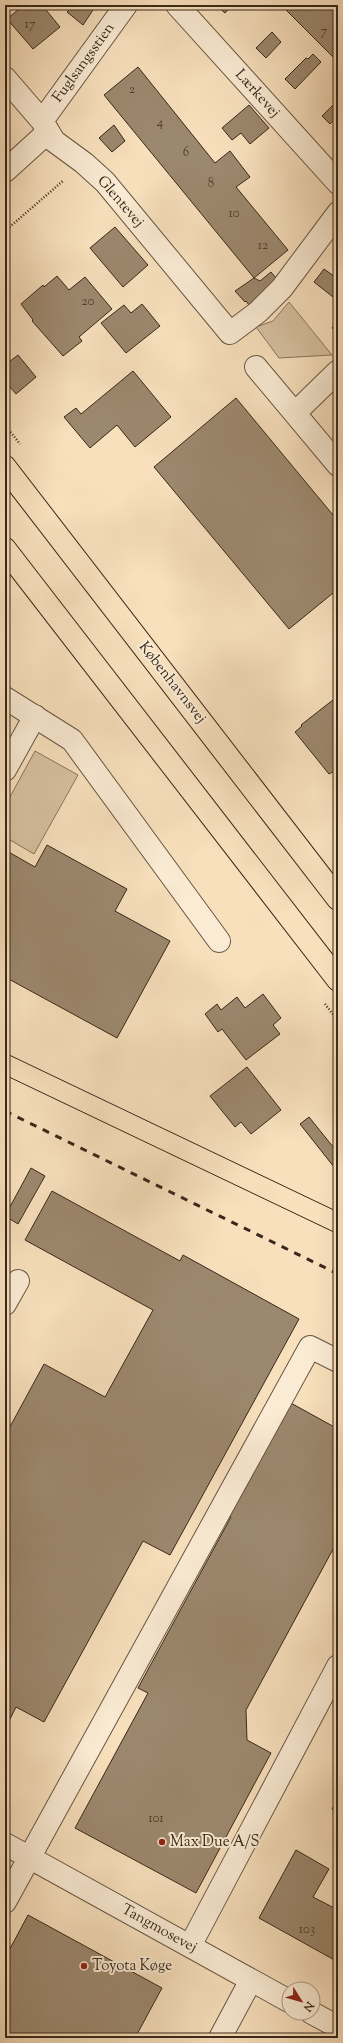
<svg xmlns="http://www.w3.org/2000/svg" width="343" height="2043" font-family="'Sorts Mill Goudy',serif">
	<style>
		.green { fill: #d7c1a1; stroke: #88745d }
		.building { fill: #9c886e; stroke: #382819 }
		.lines { fill: none; stroke-linecap: round; stroke-linejoin: round }
		.minor-casing { stroke: #685642; stroke-width: 24 }
		.major-casing { stroke: #382819; stroke-width: 24 }
		.path { stroke: #382819; stroke-width: 2.5; stroke-dasharray: 1 2; stroke-linecap: butt }
		.minor { stroke: #faebd4; stroke-width: 22 }
		.major { stroke: #f8e0bd; stroke-width: 22 }
		.tram { stroke: #382819; stroke-width: 1 }
		.rail { stroke: #382819; stroke-width: 3; stroke-dasharray: 7 7; stroke-linecap: butt }
		.poi-dot { fill: #8f2418; stroke: #faebd4; stroke-width: 1.5 }
		.labels { text-anchor: middle; dominant-baseline: central; stroke-width: 4; stroke-linejoin: round; paint-order: stroke }
		.number-label { font-size: 13px; fill: #51402e }
		.street-label { font-size: 15px; fill: #382819; stroke: #faebd4 }
		.poi-label { font-size: 15px; fill: #382819; stroke: #faebd4; text-anchor: start }
	</style>
	<rect width="100%" height="100%" fill="#f8e0bd"/>
	<filter id="stains"><feTurbulence type="fractalNoise" baseFrequency=".005" numOctaves="4"/><feColorMatrix values="0 0 0 0 .2 0 0 0 0 .09 0 0 0 0 .02 0 0 0 .5 -.17"/></filter>
	<radialGradient id="worn" r=".72"><stop offset=".6" stop-color="#630" stop-opacity="0"/><stop offset="1" stop-color="#630" stop-opacity=".3"/></radialGradient>
	<path class="green" d="M289,302L332,355L279,358L256,327L273,321Z
		M35,751L78,775L34,854L5,837V806Z"/>
	<path class="building" d="M24,5H42L60,27L33,49L7,19Z
		M74,5H87L93,10L83,25L67,12Z
		M216,5H232L225,13Z
		M281,5H336L338,7V62Z
		M272,32L281,42L266,58L256,48Z
		M313,54L321,62L295,89L285,79L306,58L308,59Z
		M138,67L215,163L230,151L250,177L236,187L288,250L254,278L104,95Z
		M338,100V116L330,124L322,116Z
		M249,105L269,128L250,144L241,133L232,140L222,128Z
		M114,125L125,141L112,152L99,138Z
		M115,227L148,265L123,287L90,248Z
		M324,269L338,279V290L333,297L314,282Z
		M271,272L276,278L254,304L249,305L246,301L245,302L235,291L254,278L260,281Z
		M57,276L69,290L85,277L112,309L79,337L82,341L63,356L32,321L33,320L21,304L43,285L44,287Z
		M142,304L160,326L126,353L101,323L124,305L131,313Z
		M338,321V333L332,328Z
		M18,355L36,377L16,394L5,381V365Z
		M133,371L171,417L135,447L117,425L90,448L64,417L76,408L81,414Z
		M236,398L338,521V589L289,629L154,467Z
		M338,696V769L329,774L295,732L302,726L301,725Z
		M47,845L127,889L115,911L170,941L117,1038L5,977V850L35,867Z
		M263,994L281,1018L273,1025L280,1034L246,1060L222,1029L218,1032L205,1014L217,1004L221,1010L237,997L245,1008Z
		M247,1067L281,1110L251,1134L241,1122L235,1127L210,1096Z
		M309,1117L338,1153V1164L334,1167L300,1124Z
		M31,1168L45,1176L18,1224L5,1216Z
		M52,1191L180,1261L183,1255L299,1319L170,1555L143,1541L44,1722L16,1707L9,1721L5,1719V1436L44,1364L105,1397L153,1310L25,1240Z
		M289,1402L338,1429V1540L246,1710L247,1740L271,1753L196,1893L75,1828L148,1693L138,1688L231,1517L229,1515Z
		M338,1798V1812L332,1809Z
		M296,1850L329,1869L313,1897L338,1910V1962L259,1918Z
		M28,1915L162,1988L135,2038H5V1958Z"/>
	<g class="lines">
		<g class="minor-casing">
			<path id="minor" d="M177,5L338,183
				M5,78L42,121L54,141L84,163L105,182L230,333L258,312L282,288L338,213
				M42,121L126,5
				M5,171L48,132
				M256,367L338,465
				M295,413L337,372
				M5,698L72,740L219,941
				M5,770L35,716
				M5,1304L18,1281
				M5,1844L289,2001
				M5,1902L310,1347L338,1361
				M190,1946L338,1666
				M312,2013L338,2027
				M220,2038L251,1980"/>
		</g>
		<g class="major-casing">
			<path id="major" d="M5,467L338,899
				M5,549L338,980"/>
		</g>
		<path class="path" d="M5,231L64,180
			M5,425L20,444
			M325,1004L338,1021"/>
		<use href="#minor" class="minor"/>
		<use href="#major" class="major"/>
		<path class="tram" d="M5,1053L338,1212
			M5,1075L338,1234"/>
		<path class="rail" d="M5,1111L338,1274"/>
	</g>
	<g class="poi-dot">
		<circle cx="162" cy="1842" r="4"/>
		<circle cx="84" cy="1966" r="4"/>
	</g>
	<g class="labels">
		<g class="number-label">
			<text x="30" y="25">17</text>
			<text x="324" y="32">7</text>
			<text x="132" y="90">2</text>
			<text x="160" y="123">4</text>
			<text x="186" y="153">6</text>
			<text x="211" y="184">8</text>
			<text x="234" y="214">10</text>
			<text x="263" y="246">12</text>
			<text x="88" y="302">20</text>
			<text x="156" y="1819">101</text>
			<text x="307" y="1930">103</text>
		</g>
		<g class="street-label">
			<text transform="translate(84 63) rotate(-54)">Fuglsangsstien</text>
			<text transform="translate(257 94) rotate(48)">Lærkevej</text>
			<text transform="translate(120 202) rotate(49)">Glentevej</text>
			<text transform="translate(172 683) rotate(52)">Københavnsvej</text>
			<text transform="translate(159 1929) rotate(29)">Tangmosevej</text>
		</g>
		<g class="poi-label">
			<text x="170" y="1842">Max Due A/S</text>
			<text x="92" y="1966">Toyota Køge</text>
		</g>
	</g>
	<rect width="343" height="2043" fill="none" stroke="#f8e0bd" stroke-width="20"/>
	<rect x="6" y="6" width="331" height="2031" fill="none" stroke="#382819" stroke-width="2"/>
	<rect x="10" y="10" width="323" height="2023" fill="none" stroke="#382819"/>
	<g transform="translate(301 2001) rotate(127)"><circle r="19" fill="#faebd4" stroke="#ac9d89"/>
	<path d="M0-3L7 15L0 10L-7 15Z" fill="#8f2418"/>
	<text y="-6" font-size="11" font-weight="bold" text-anchor="middle" fill="#382819">N</text>
	</g>
	<rect width="100%" height="100%" filter="url(#stains)"/>
	<rect width="100%" height="100%" fill="url(#worn)"/>
</svg>
